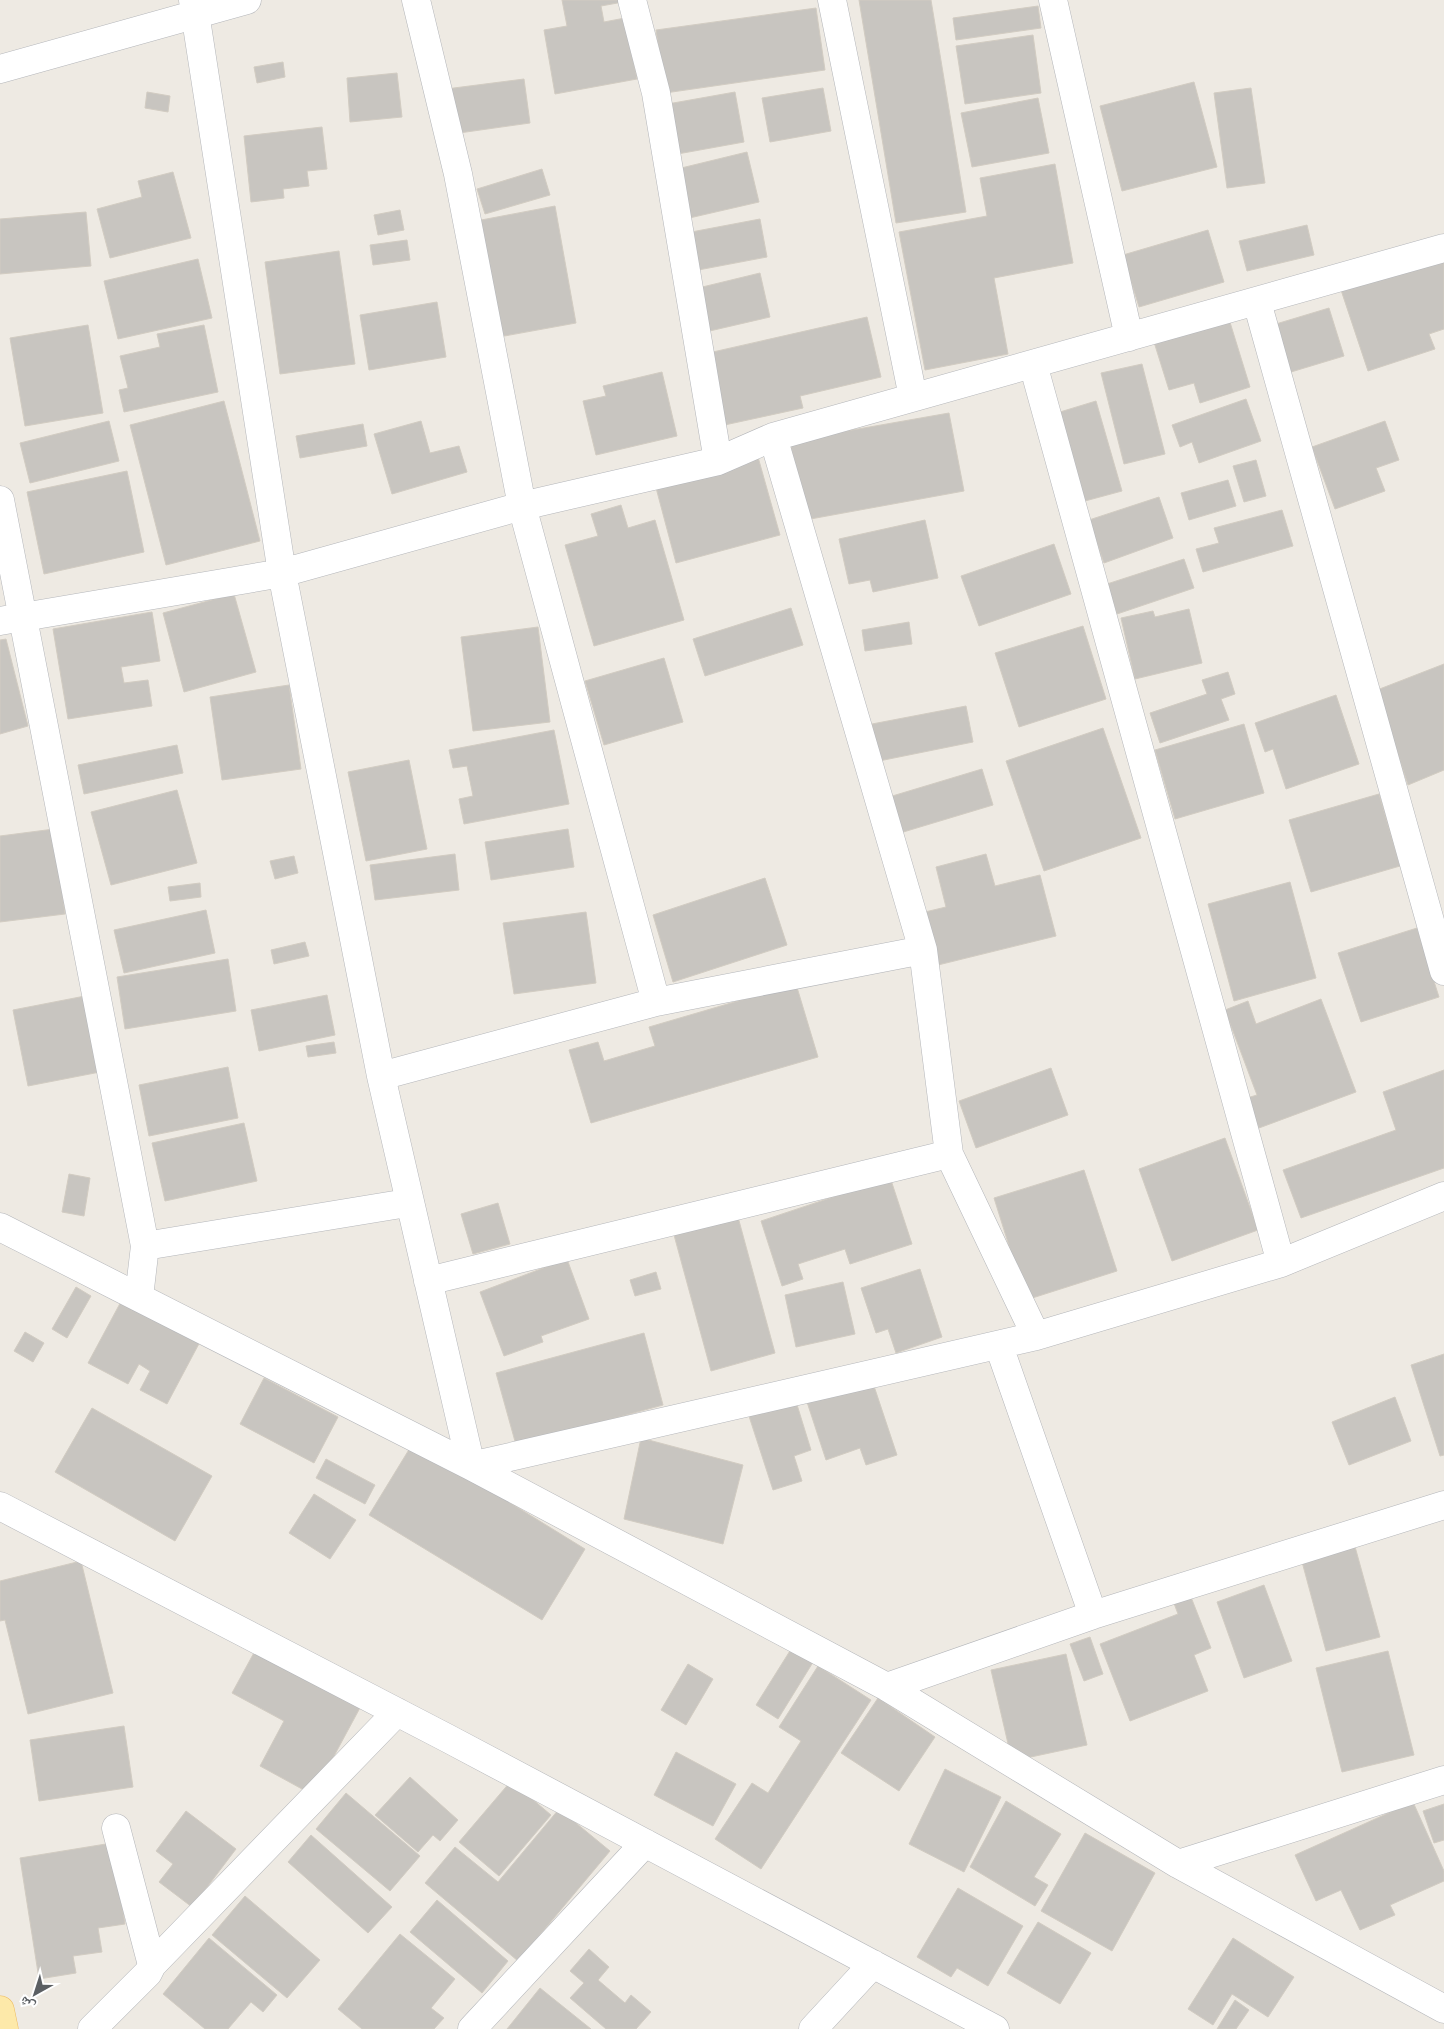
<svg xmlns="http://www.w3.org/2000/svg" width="1444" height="2029" font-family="'Titillium Web','Noto Naskh Arabic',sans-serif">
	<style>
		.building { fill: #c8c5c0; stroke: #d2ccc2 }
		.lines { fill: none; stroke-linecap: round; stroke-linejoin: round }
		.street-casing { stroke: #b4b6ba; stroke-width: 29 }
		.primary-casing { stroke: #eeba5c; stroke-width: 29 }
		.street { stroke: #fff; stroke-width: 28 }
		.primary { stroke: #fde9a9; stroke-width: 28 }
	</style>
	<rect width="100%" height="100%" fill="#eeeae3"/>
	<path class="building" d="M562,0H623V2L601,6L604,22L625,18L637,79L555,94L544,30L567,26Z
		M859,0H931L966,212L896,223Z
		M1038,6L1041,28L956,40L953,18Z
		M816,8L825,70L665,93L656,30Z
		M1033,35L1041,93L965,104L956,46Z
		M283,62L285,77L257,83L254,67Z
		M397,73L402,117L350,122L347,78Z
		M524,79L530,123L452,134L446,89Z
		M1194,82L1217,167L1122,191L1100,106Z
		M823,88L831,131L770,142L762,98Z
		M1251,88L1265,183L1227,188L1214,93Z
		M147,92L170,96L168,112L145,108Z
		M735,92L744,142L672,155L662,105Z
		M1038,98L1049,153L972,167L961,113Z
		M322,127L327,169L307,171L309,186L283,189L284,198L251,202L244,136Z
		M747,152L759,202L685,219L673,170Z
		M1055,164L1073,263L994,278L1008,354L925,370L899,232L987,216L980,178Z
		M542,169L550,195L485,214L477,189Z
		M173,172L191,238L110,258L97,209L142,197L138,181Z
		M555,206L576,323L499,337L476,221Z
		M400,210L404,230L378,235L374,215Z
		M86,212L91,266L0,274V219Z
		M760,219L767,257L693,271L686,233Z
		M1307,225L1314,255L1247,271L1239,241Z
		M1208,230L1224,282L1139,307L1123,255Z
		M407,240L410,260L373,265L370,245Z
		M339,251L355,364L280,374L265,262Z
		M1444,253V329L1429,334L1435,349L1368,371L1340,287Z
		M198,259L212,318L118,339L104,281Z
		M760,273L770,317L701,333L690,290Z
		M437,302L446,357L369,370L360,315Z
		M1329,308L1344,356L1291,372L1276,324Z
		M867,317L881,377L800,396L803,408L720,426L704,354Z
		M1229,319L1250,387L1200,403L1194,383L1169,390L1154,342Z
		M88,325L103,413L25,426L10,338Z
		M204,325L218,392L124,412L119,390L128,388L120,356L160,347L157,334Z
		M1142,364L1165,454L1124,464L1101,373Z
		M662,372L677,436L596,455L583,401L606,396L603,386Z
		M1246,399L1261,441L1199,463L1192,442L1180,447L1172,425Z
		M224,401L260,541L166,565L130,425Z
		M1096,401L1122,491L1085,501L1060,412Z
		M949,413L964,491L805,520L790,441Z
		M109,421L119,461L30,483L20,443Z
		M421,421L430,453L459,446L467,472L392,494L374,434Z
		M1385,421L1399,460L1376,468L1385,491L1335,509L1312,447Z
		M363,424L367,446L300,458L296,436Z
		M758,457L780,535L676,563L655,484Z
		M1256,460L1266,496L1244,502L1233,466Z
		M127,471L144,552L44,574L27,492Z
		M1228,480L1236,506L1189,520L1181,493Z
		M1159,497L1173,538L1104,563L1089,520Z
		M621,505L628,528L655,520L684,620L594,646L565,545L598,536L591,514Z
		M1282,510L1293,546L1203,572L1196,549L1219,543L1214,528Z
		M925,520L938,578L873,592L870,580L849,584L839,539Z
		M1054,544L1071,594L979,626L961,576Z
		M1184,559L1194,588L1117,614L1107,584Z
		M234,594L256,672L184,692L163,613Z
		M791,608L803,645L705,676L693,639Z
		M1189,609L1202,663L1135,679L1121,618L1153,611L1155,617Z
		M152,612L160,661L121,667L124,683L148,680L152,706L68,719L53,629Z
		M909,622L912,644L865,651L862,630Z
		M1083,626L1106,699L1019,727L995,653Z
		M538,627L550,722L473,731L461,637Z
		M6,639L28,726L0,734V640Z
		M664,658L683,722L604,745L585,681Z
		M1444,664V770L1408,785L1377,690Z
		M1228,672L1235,694L1221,699L1229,720L1160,743L1150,713L1207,694L1202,680Z
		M289,685L301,769L222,780L210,697Z
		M1336,695L1359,764L1286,789L1273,749L1265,752L1255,723Z
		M966,706L973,742L879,761L872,724Z
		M1244,724L1264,793L1175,819L1155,750Z
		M1103,728L1141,838L1044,871L1006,761Z
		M554,730L569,804L464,824L459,799L473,796L467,766L453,768L449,750Z
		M177,745L183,773L84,794L78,765Z
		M409,760L427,849L366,861L348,772Z
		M982,769L993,805L900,833L889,797Z
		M177,790L197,863L111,885L91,812Z
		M1379,794L1400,866L1311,892L1289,820Z
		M54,829L65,914L0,922V836Z
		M568,829L574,867L491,880L485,842Z
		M455,854L459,890L375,900L370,865Z
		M986,854L995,886L1040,875L1056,936L938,965L925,912L946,907L936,867Z
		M294,856L298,873L275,879L270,861Z
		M765,878L787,945L673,982L653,915Z
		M1290,882L1316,978L1234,1001L1208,904Z
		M200,883L201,897L170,901L168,887Z
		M206,910L215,953L124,973L114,930Z
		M586,912L596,983L514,994L503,923Z
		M1417,928L1439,997L1361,1022L1338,953Z
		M305,942L309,956L274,964L271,950Z
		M228,959L236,1011L125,1029L117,977Z
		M796,984L818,1057L591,1123L569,1050L598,1042L604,1061L655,1046L649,1027Z
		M327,995L335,1035L259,1051L251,1010Z
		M85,996L100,1072L28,1086L13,1010Z
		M1321,999L1356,1092L1259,1128L1247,1098L1257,1095L1225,1010L1248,1001L1256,1024Z
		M334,1042L336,1053L308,1057L306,1046Z
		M228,1067L238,1118L149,1136L139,1085Z
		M1051,1068L1068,1115L976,1148L959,1101Z
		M1444,1070V1168L1301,1218L1283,1170L1396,1130L1383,1092Z
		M244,1123L257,1181L165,1201L152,1143Z
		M1225,1138L1258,1230L1172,1261L1139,1169Z
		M1084,1170L1117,1271L1026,1300L994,1198Z
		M888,1171L912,1244L850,1264L845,1249L798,1264L803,1279L782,1286L761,1221L854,1190Z
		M69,1174L90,1178L84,1216L62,1212Z
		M498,1203L510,1244L473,1254L461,1214Z
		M738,1217L775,1353L711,1371L674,1235Z
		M567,1259L589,1319L541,1336L543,1342L504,1356L480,1292Z
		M920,1269L942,1337L896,1353L888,1329L876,1333L861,1288Z
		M656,1272L661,1289L635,1296L630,1280Z
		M843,1282L855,1334L796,1347L785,1295Z
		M76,1287L91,1296L67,1338L52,1329Z
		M124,1296L202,1338L167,1404L140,1390L150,1371L139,1364L128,1384L88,1363Z
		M25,1332L44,1343L33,1362L14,1351Z
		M644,1333L663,1405L516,1445L496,1373Z
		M1444,1354V1455L1440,1456L1411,1365Z
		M264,1378L338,1417L314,1463L240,1424Z
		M872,1380L897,1455L866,1465L860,1448L826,1460L807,1402Z
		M794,1395L811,1450L794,1456L802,1481L773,1490L747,1410Z
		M1395,1397L1411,1441L1349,1465L1332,1422Z
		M92,1408L212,1476L175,1541L55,1472Z
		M641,1438L743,1465L723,1544L624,1519Z
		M413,1443L585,1549L542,1620L369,1515Z
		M326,1459L375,1485L365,1504L316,1478Z
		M314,1494L356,1520L330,1559L289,1533Z
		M1354,1543L1380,1637L1326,1651L1301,1558Z
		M81,1561L113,1693L28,1714L5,1620L0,1621V1581Z
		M1264,1585L1292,1661L1244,1678L1217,1602Z
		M1189,1592L1211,1648L1194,1655L1208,1691L1130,1721L1100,1644L1178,1614L1172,1598Z
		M1090,1637L1103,1674L1084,1681L1070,1644Z
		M793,1646L815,1659L778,1719L756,1705Z
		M256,1649L361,1706L313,1795L260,1766L284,1721L232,1693Z
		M1388,1651L1414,1755L1342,1772L1316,1668Z
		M1066,1654L1087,1745L1012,1761L991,1670Z
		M688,1664L713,1679L686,1725L661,1710Z
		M818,1666L871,1700L761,1869L715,1839L752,1783L768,1793L801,1741L779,1727Z
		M878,1698L935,1737L899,1791L841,1753Z
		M124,1726L133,1787L39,1801L30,1740Z
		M676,1752L736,1784L713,1826L654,1795Z
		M945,1769L1001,1797L964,1872L909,1844Z
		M410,1777L458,1820L440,1841L433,1835L418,1852L375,1815Z
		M511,1781L551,1815L499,1876L459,1842Z
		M346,1793L420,1856L390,1891L316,1829Z
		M1006,1801L1061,1834L1034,1877L1048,1885L1035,1906L970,1867Z
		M1413,1802L1444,1871V1881L1390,1905L1395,1915L1360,1930L1341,1890L1316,1901L1295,1855Z
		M1444,1804V1840L1434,1843L1423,1811Z
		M559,1809L610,1851L518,1961L425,1883L455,1847L498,1882Z
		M186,1811L236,1849L192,1907L159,1882L173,1864L156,1851Z
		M1085,1833L1155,1873L1112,1951L1041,1911Z
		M311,1835L392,1907L368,1933L288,1862Z
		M112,1843L125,1924L98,1928L102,1952L73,1956L76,1973L39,1979L20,1858Z
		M958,1888L1023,1926L988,1986L957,1968L951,1977L917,1957Z
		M245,1896L320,1960L287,1998L212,1935Z
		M437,1900L508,1961L482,1993L410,1932Z
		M1038,1922L1091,1953L1060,2004L1007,1973Z
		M400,1934L455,1979L431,2008L444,2018L434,2029H362L338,2009Z
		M209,1938L277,1995L263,2012L251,2002L228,2029H205L163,1994Z
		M1233,1938L1294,1977L1268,2017L1232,1994L1213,2025L1188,2009Z
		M589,1949L609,1967L598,1980L625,2003L631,1995L651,2012L636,2029H606L570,1998L584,1983L570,1971Z
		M540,1988L591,2029H507Z
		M1235,2000L1249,2010L1236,2029H1217Z"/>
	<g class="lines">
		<g class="street-casing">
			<path id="street" d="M193,0L282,573L381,1076L471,1466L1036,1336L1281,1263L1444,1196
				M632,0L656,93L718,461
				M832,0L913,397
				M1053,0L1129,337
				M0,69L247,0
				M1257,302L1444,971
				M1033,364L1281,1263
				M773,437L923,950L949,1154L1036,1336
				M0,500L145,1246L139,1297
				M0,621L282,573L522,506L718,461L773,437L1444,248
				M656,1002L923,950
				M381,1076L656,1002L522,506L458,174L416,0
				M0,1227L471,1466L887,1687L1178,1864L1444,2009
				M145,1246L407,1203L411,1206
				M428,1281L949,1154
				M999,1346L1093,1615
				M0,1506L447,1738L995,2029
				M887,1687L1093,1615L1444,1505
				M1178,1864L1444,1780
				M152,1965L397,1712
				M92,2029L148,1973L152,1965L116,1828
				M472,2029L645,1843
				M813,2029L873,1964"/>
		</g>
		<g class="primary-casing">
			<path id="primary" d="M0,2010L4,2029"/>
		</g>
		<use href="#street" class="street"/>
		<use href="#primary" class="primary"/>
	</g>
	<g transform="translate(35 1994) rotate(219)" stroke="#ffffff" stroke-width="4" paint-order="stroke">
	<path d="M0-4L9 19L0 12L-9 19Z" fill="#5b5f63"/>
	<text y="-8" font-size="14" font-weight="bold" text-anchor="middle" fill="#5b5f63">ش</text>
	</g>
</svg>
